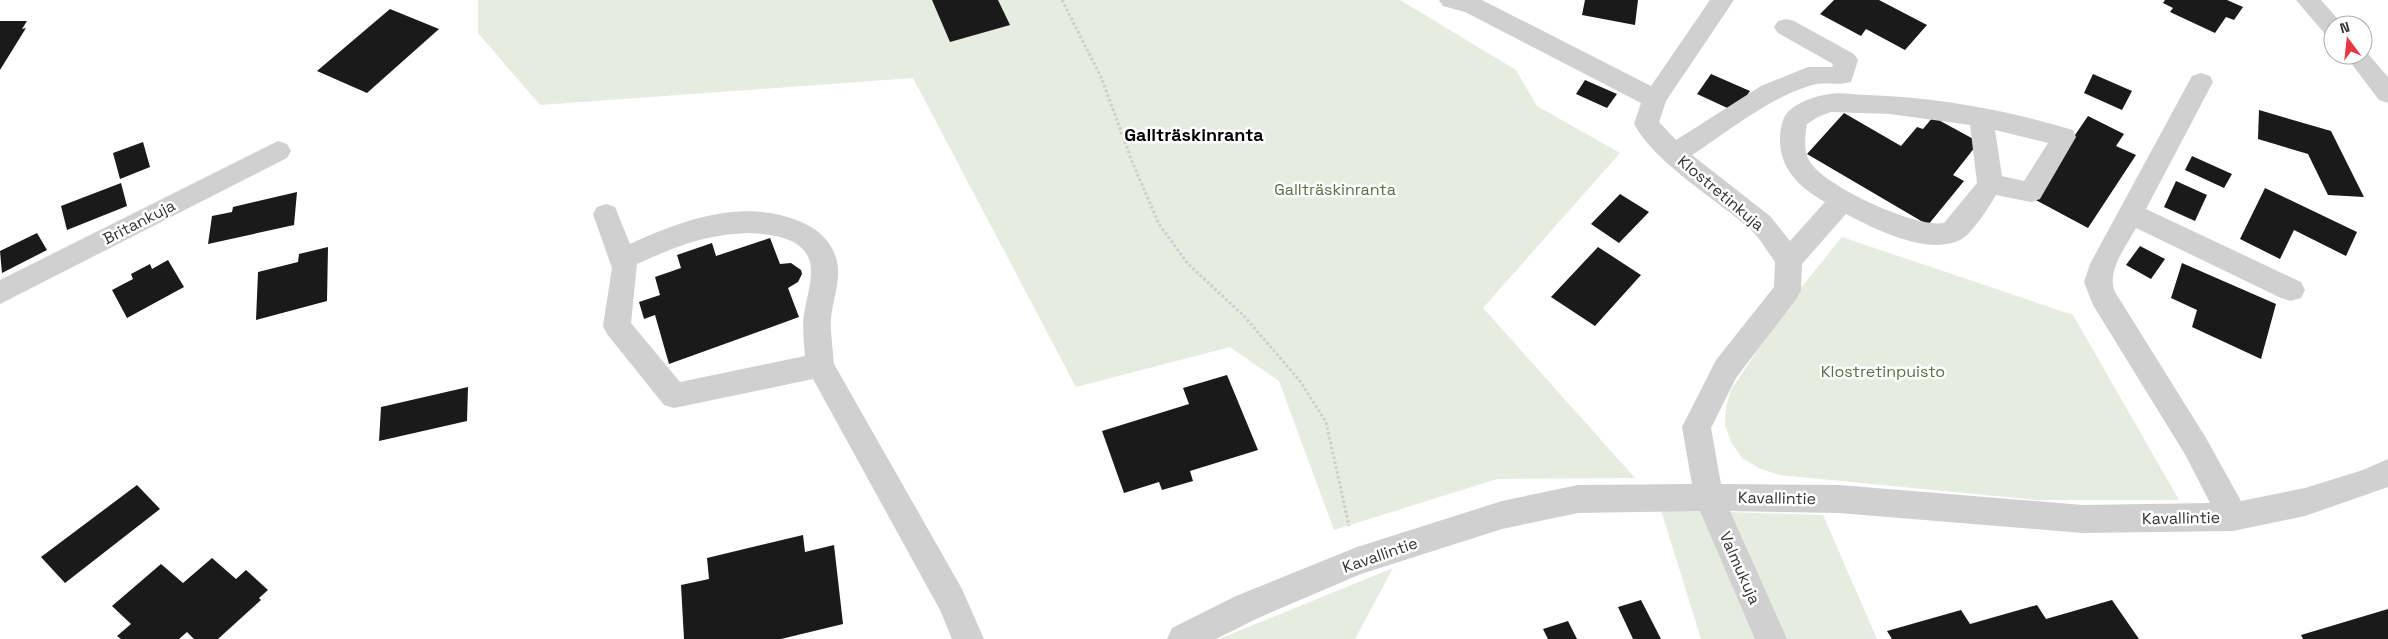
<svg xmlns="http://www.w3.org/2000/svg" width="2388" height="639" font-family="'Space Grotesk',sans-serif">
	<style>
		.green { fill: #e6ecdf }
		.building { fill: #1a1a1a }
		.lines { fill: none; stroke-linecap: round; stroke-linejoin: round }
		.path { stroke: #cdcdcd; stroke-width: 3; stroke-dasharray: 2.5 2.5; stroke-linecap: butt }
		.minor { fill: #d0d0d0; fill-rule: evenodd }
		.labels { text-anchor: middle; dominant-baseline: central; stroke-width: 5; stroke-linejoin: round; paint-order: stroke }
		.park-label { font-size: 16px; fill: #56703f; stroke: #fff }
		.street-label { font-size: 16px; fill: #333; stroke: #fff }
		.neighbourhood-label { font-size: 18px; font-weight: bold; fill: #000; stroke: #fff }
	</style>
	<rect width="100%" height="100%" fill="#fff"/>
	<path class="green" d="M478,0H1400L1516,70L1537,106L1620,153L1483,308L1635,478L1497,479L1334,530L1279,381L1230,347L1076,387L913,78L540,105L478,33Z
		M1842,237L2073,315L2179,500H2036L1779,475L1759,468L1742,458L1731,442L1725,424L1726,407L1731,390L1792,299Z
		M1661,510L1823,515L1877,639H1701Z
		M1393,568L1355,639H1219Z"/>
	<path class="building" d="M932,0H998L1010,25L950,42Z
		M1585,0H1638L1635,25L1582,15Z
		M1834,0H1879L1927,25L1905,50L1866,29L1861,36L1820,14Z
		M2165,0H2227L2243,7L2234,20L2226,17L2215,33L2170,12L2173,8L2163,3Z
		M390,9L439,29L367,93L317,71Z
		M0,21H27L22,29L26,28L0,70Z
		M1711,74L1750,91L1736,112L1697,94Z
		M2093,74L2132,91L2122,110L2084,93Z
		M1585,80L1617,94L1607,108L1576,94Z
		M2259,110L2331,131L2364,197L2328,195L2308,154L2258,139Z
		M1844,113L1901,146L1917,127L1923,129L1933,117L1979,142L1953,175L1964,181L1928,225L1807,154Z
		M2088,116L2124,134L2116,146L2136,155L2088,228L2032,198Z
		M143,142L150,167L120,179L113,153Z
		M2192,156L2232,174L2224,188L2185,170Z
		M2176,181L2207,195L2195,221L2164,207Z
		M121,183L127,206L67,230L61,206Z
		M2265,188L2357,232L2346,256L2294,230L2280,259L2240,239Z
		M297,192L294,225L208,244L212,216L232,212L233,207Z
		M1620,194L1649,212L1619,243L1591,224Z
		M37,233L47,250L2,273L0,251Z
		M770,238L780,264L791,263L801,270L802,274L798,282L788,288L799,317L669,364L655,315L644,319L639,302L660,295L655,277L681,268L677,255L712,243L716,256Z
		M2140,246L2165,259L2151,279L2126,265Z
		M328,247L327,301L256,320L258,272L298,262L299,254Z
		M1598,247L1641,275L1595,326L1551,297Z
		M168,260L184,287L127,318L112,290L133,279L131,274L150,264L152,269Z
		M2182,263L2276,304L2261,359L2192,327L2197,310L2171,298Z
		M1227,375L1258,450L1190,471L1193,481L1162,490L1159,482L1124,493L1102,431L1189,404L1183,388Z
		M468,387L467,421L379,441L381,407Z
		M137,485L160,509L65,583L41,557Z
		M803,535L805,552L834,545L843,624L781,639H684L681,585L709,579L707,558Z
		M212,558L236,579L246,570L268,590L259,598L261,600L218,639H194L187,632L179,639H121L117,636L131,624L112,606L161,564L183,583Z
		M1641,600L1661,639H1633L1618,607Z
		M2112,600L2139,639H1892L1887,631L1961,610L1970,624L2037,605L2046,619Z
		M2388,609V639H2303L2301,635Z
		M1568,621L1577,639H1548L1543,629Z"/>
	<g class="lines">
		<path class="path" d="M1062,0L1101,77L1133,164L1159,224L1188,264L1244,316L1300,381L1326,422L1349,526"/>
		<path class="minor" d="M1439,0H1482L1651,86L1710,0H1734L1666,101L1659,122L1676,140L1761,86L1808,67H1832L1833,64L1778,33L1774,27L1778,21L1786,19L1794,21L1854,54L1858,60L1851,82C1837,86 1822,81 1809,86C1767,99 1729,131 1692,155L1770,216L1790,241L1825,202C1802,189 1780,170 1780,141C1780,133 1781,119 1788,112C1797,102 1816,96 1829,94C1841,92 1855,95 1867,95C1936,97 2007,110 2073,130L2076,137L2040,199L2031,202L1996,195C1989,207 1972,234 1960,240C1927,256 1875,229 1846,214L1802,264L1801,290L1797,298L1736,378L1711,428L1721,484L1839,485L2083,505L2210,503L2186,456L2093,305L2084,282L2090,264L2192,76L2201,73L2210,76L2213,82L2146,209L2301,282L2305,290L2301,298L2291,301L2281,298L2136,228C2126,247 2106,271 2115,292L2206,438L2241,501L2305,488L2363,470L2388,459V487L2305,516L2233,531L2083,533L1839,513L1730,511L1787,639H1755L1700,511L1578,513L1502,529L1361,574L1258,618L1216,639H1167L1172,628L1236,596L1357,547L1502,501L1578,485L1692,484L1682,427L1716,360L1774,287L1775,262C1767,251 1760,238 1750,229C1715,198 1656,164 1634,124L1641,103L1465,12L1443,6ZM1831,112L1890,114L1970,125L1977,183L1944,223C1915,228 1826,187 1810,162C1803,151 1805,136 1807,124L1818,117ZM1995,130L2048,143L2024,181L2002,176Z
			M2296,0H2321L2343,25H2333V36L2325,34Z
			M2363,48L2388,77V103L2379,100L2345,55H2363Z
			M278,141L287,144L291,151L287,158L0,304V280Z
			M606,204L615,207L630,244C682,220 743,198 799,221C817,228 832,241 837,261C841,280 833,299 831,318C830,333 833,348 834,364L962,589L984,639H952L940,610L813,379L674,408L664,405L607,334L603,326L612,268L593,214L597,207ZM748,233C773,234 812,238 811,272C811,286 806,300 804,314C802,328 804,342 805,356L680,382L631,323L637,264C678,246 702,235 748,233Z"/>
	</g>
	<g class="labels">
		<g class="park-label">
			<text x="1335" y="189">Gallträskinranta</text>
			<text x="1883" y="371">Klostretinpuisto</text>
		</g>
		<g class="street-label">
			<text transform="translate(1721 193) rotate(40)">Klostretinkuja</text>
			<text transform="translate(139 222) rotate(-27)">Britankuja</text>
			<text transform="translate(1777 498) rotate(1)">Kavallintie</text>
			<text transform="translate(2181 518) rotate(-1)">Kavallintie</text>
			<text transform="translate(1380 555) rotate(-19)">Kavallintie</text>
			<text transform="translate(1740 568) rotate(66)">Valmukuja</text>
		</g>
		<g class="neighbourhood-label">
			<text x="1194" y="134">Gallträskinranta</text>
		</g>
	</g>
	<g transform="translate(2348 40) rotate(345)"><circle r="24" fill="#ffffff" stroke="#adadad"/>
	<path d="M0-4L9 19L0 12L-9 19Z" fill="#e63946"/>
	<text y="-8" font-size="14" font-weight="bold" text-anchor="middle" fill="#333333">N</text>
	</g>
</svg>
